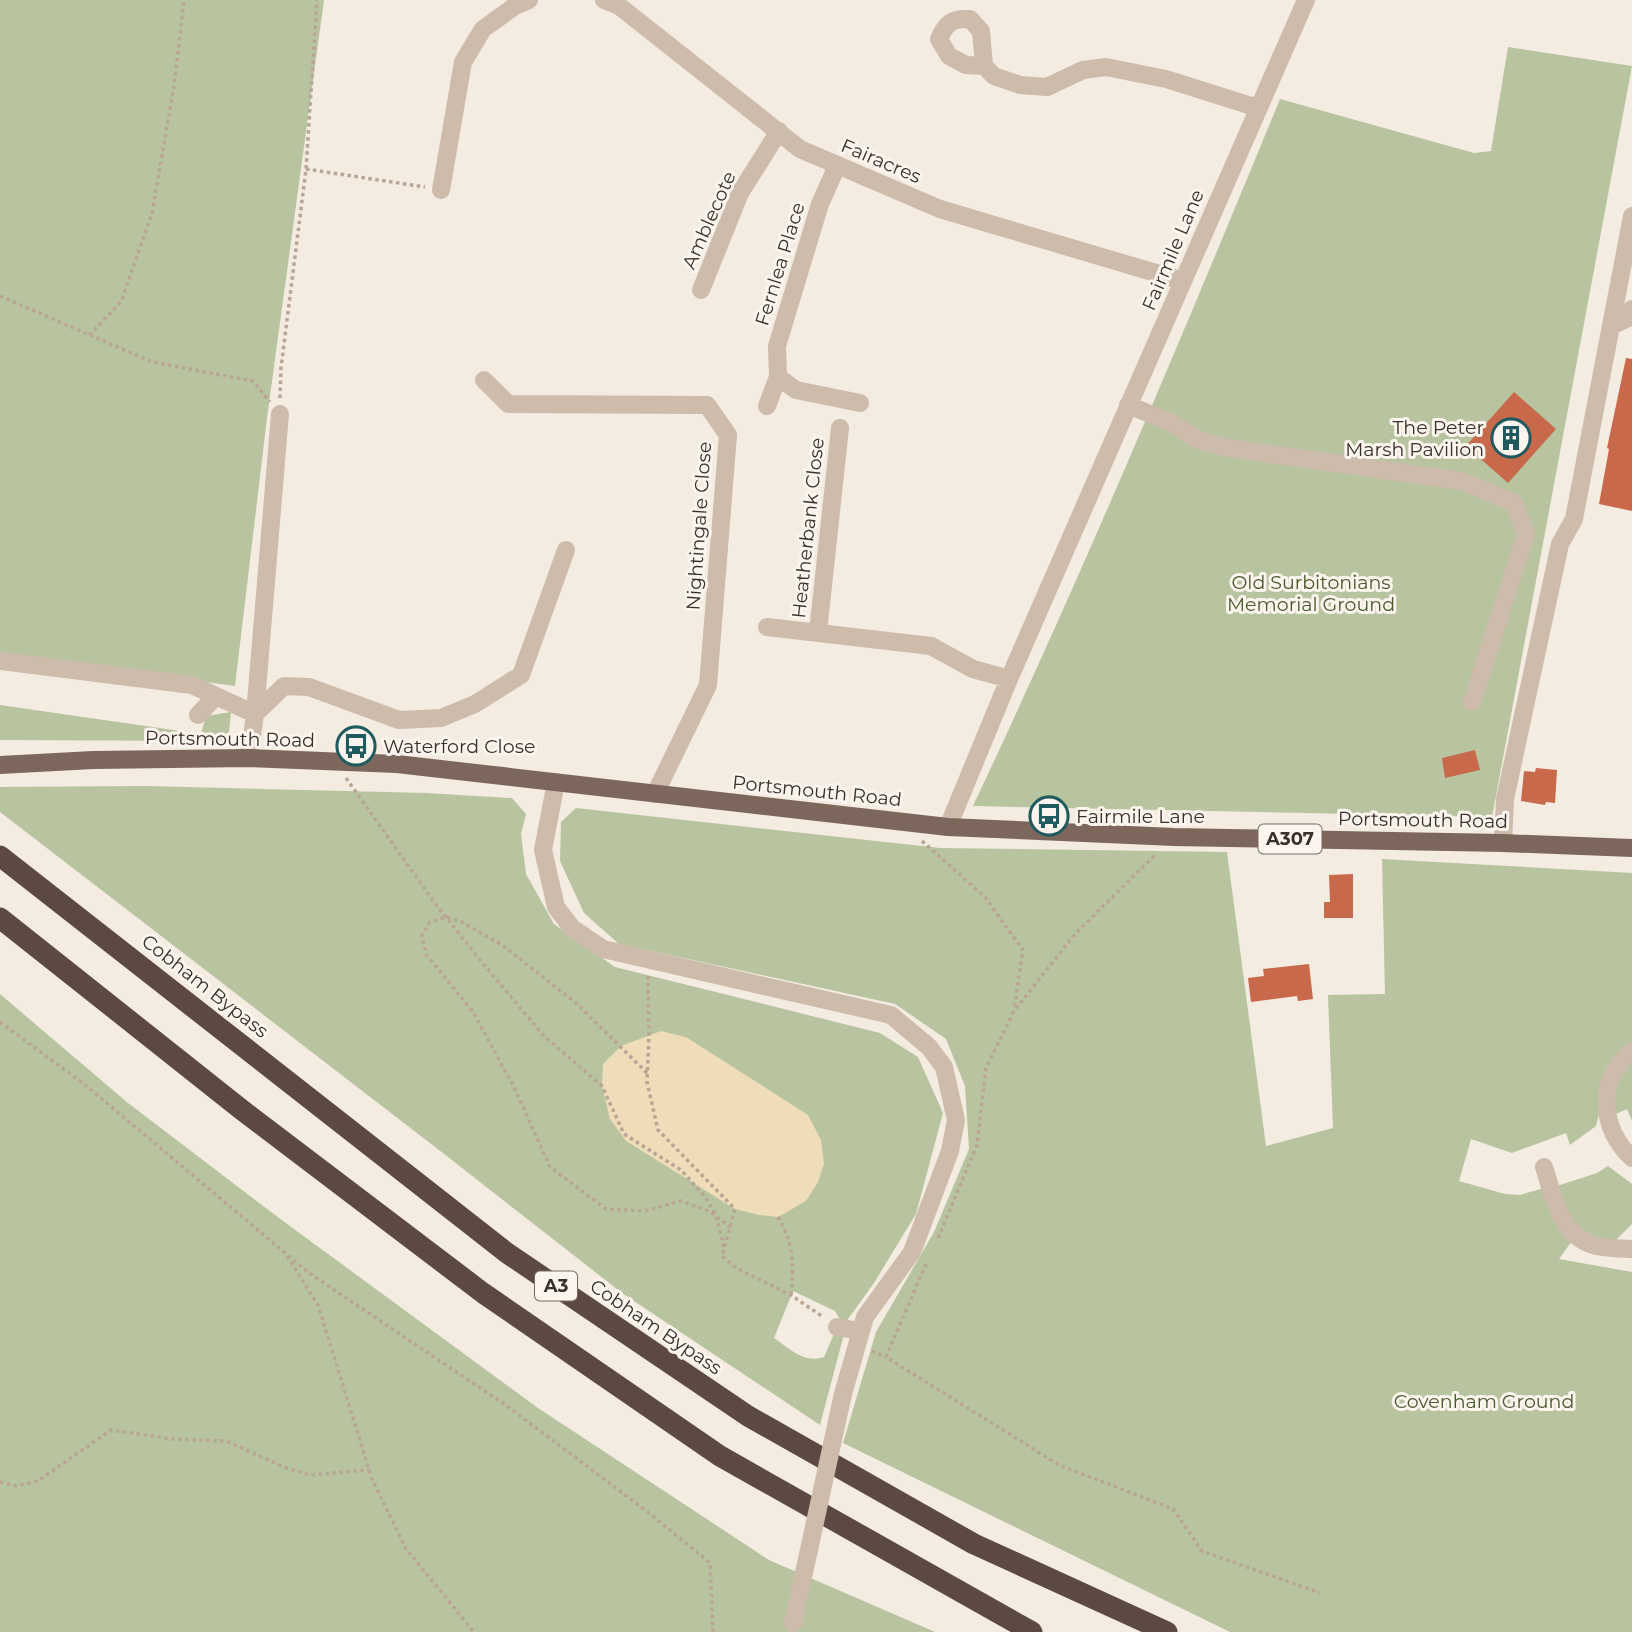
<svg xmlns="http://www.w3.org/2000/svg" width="1632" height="1632" font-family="Montserrat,sans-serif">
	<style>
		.green { fill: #b8c4a0; fill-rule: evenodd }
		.sand { fill: #efdcb8 }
		.building { fill: #c8694b }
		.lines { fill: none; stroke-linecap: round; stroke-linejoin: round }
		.path { stroke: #b9a596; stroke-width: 3.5; stroke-dasharray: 3.5 3.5; stroke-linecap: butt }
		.minor { stroke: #cdbbac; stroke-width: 18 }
		.major { stroke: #7d675c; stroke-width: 18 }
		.highway { stroke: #5c4a42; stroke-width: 21 }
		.minor-bridge { stroke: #cdbbac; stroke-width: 18 }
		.labels { text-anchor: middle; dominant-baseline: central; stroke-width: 6; stroke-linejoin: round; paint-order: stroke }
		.shield { fill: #fbf5ee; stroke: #756b66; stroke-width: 2 }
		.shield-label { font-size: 18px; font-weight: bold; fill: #3b302b }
		.street-label { font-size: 19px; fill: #3b302b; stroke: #fbf5ee }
		.poi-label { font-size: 19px; fill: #3b302b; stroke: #fbf5ee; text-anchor: start }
		.park-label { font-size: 19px; fill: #4a5a2e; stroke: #fbf5ee }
	</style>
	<rect width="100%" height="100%" fill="#f4ebe1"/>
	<path class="green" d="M0,0H324L267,418L235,686L0,654Z
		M1508,47L1632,66L1492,817L973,806C1083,573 1182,337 1280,99L1474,153L1491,151Z
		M0,705L201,734L206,716L231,712L228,741L0,740Z
		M145,786L426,793L512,798L526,814L521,834L526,874L554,924L615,967L880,1033L918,1057L943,1113L916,1214L874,1283L848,1319L820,1425L622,1293L439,1150L0,812V787ZM793,1291L835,1311L840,1320L824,1357C804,1364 790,1349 774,1338Z
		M576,808L940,848L1227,852L1266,1146L1333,1128L1328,995L1385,994L1382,859L1632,873V1043C1587,1074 1609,1086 1596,1126L1570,1145L1566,1133L1512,1153L1471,1139L1459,1181L1505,1194L1520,1195L1544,1188L1572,1241L1559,1259L1632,1272V1632H1230L843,1443L876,1332L934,1232L969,1149L965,1086L946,1039L895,1004L619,944L584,913L560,861L561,822Z
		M0,994L128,1103L279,1218L538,1408L769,1560L935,1632H0Z
		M1632,1061V1121L1627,1109L1616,1114C1611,1089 1619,1080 1632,1061Z
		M1608,1166L1632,1184V1224L1614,1242C1578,1235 1568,1219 1557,1186L1597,1173Z"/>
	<path class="sand" d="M661,1031L686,1037L808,1115L821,1140L824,1164L818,1182L806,1201L778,1217L759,1215L735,1209L626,1141L610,1119L602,1086L603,1064L621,1046Z"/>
	<path class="building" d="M1626,358L1632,359V511L1599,504L1609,449L1607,448Z
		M1514,392L1556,429L1508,483L1466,446Z
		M1475,750L1480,770L1445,778L1442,758Z
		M1536,768L1557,770L1555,803L1546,802L1545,805L1521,801L1524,771L1535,772Z
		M1353,874V918H1324V902H1330L1329,875Z
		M1309,964L1313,999L1298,1001L1297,996L1251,1002L1248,978L1264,976L1263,969Z"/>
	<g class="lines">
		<path class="path" d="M306,169L425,187
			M0,296L152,362L253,381L270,402
			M89,335L121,302L152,213L174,86L184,0
			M280,398L281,368L306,169L317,0
			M346,778L437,906L484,965L544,1036L602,1086L624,1134L681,1170L706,1198L716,1216L724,1247
			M922,841L985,897L1023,950L1014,1009
			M648,976L649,1034L647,1082L658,1130L735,1209L722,1256L736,1268L791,1295L823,1317
			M0,1022L84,1084L309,1273L507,1406L653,1516L710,1563L713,1632
			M647,1073L576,1003L502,945L462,922L446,917L430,922L422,935L426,954L473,1012L514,1087L550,1167L606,1209L645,1211L681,1201L709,1211L730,1227
			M778,1217C794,1244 794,1264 791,1295
			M938,1238L977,1145L986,1068L1014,1011L1075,934L1156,854
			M287,1256L318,1305L372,1479L406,1549L474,1632
			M926,1264L886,1357L1059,1465L1173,1509L1202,1551L1320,1593
			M872,1351L886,1357
			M0,1482L16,1486L38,1481L111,1430L172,1439L226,1441L284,1467L310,1475L369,1470"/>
		<path class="minor" d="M604,0L619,6L800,149L940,209L1183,281
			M984,66L981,31L970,19C952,18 946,23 939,39L949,56L966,65L984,66L994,76L1020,85L1047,87L1083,70L1106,67L1166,79L1258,108
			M837,166L820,204L777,346L778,377L796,390L860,403
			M441,190L463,62L483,29L515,6L529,0
			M701,290L740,193L779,131
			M1611,326L1628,318L1632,309
			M484,380L508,404L707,405L728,435L708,685L655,794
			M1128,405L1170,422L1199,440L1228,448L1462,481L1514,503L1526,534L1472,702
			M767,406L778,377
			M767,627L931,646L973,669L1009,679
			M818,632L840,428
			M0,661L192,685L255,714
			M255,714L284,686L309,687L399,720L441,718L475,704L521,675L566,550
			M198,715L216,696
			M249,758L255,714L280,414
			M556,782L543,850L556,907L572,928L603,949L891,1015L929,1047L944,1067L956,1120L950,1151L912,1252L865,1317L843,1394
			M948,827L1009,679L1306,0
			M1503,843L1505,799L1560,544L1574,519L1632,216
			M1632,1051C1596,1079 1600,1129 1632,1158
			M1544,1167C1553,1195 1560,1235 1593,1245C1605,1249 1619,1248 1632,1249
			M837,1327L860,1331"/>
		<path class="major" d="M0,765L93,760L249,758L397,764L948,827L1174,837L1503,843L1632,848"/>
		<path class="highway" d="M0,856L507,1253L748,1416L974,1544L1167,1632
			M0,918L242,1110L483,1293L720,1456L1032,1632"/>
		<path class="minor-bridge" d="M793,1623L843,1394"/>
	</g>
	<defs>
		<g id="building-ring" transform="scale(2.0125)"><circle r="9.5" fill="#fbf5ee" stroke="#1f5a5e" stroke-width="1.5"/><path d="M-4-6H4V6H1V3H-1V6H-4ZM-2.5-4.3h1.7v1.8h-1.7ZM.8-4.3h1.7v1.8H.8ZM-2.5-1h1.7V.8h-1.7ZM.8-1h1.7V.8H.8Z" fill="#1f5a5e"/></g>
		<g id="bus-ring" transform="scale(2.0125)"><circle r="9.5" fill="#fbf5ee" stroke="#1f5a5e" stroke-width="1.5"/><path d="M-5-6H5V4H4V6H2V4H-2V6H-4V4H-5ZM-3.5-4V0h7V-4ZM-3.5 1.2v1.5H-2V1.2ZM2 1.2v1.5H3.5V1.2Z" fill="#1f5a5e"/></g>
	</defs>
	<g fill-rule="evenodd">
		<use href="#building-ring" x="1511" y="438"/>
		<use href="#bus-ring" x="356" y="746"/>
		<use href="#bus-ring" x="1049" y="816"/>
	</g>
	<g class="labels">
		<g class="shield">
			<rect x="1258.5" y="824.5" width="63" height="29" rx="5"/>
			<rect x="535" y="1271.5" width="42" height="29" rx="5"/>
		</g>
		<g class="shield-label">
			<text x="1290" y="839">A307</text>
			<text x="556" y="1286">A3</text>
		</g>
		<g class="street-label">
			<text transform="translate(881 161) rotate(23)">Fairacres</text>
			<text transform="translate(709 220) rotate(-66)">Amblecote</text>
			<text transform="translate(1173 250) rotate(-67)">Fairmile Lane</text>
			<text transform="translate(780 264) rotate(-73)">Fernlea Place</text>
			<text transform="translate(699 526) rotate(-86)">Nightingale Close</text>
			<text transform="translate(808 528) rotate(-84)">Heatherbank Close</text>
			<text transform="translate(230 739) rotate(1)">Portsmouth Road</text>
			<text transform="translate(817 791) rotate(6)">Portsmouth Road</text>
			<text transform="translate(1423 820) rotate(1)">Portsmouth Road</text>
			<text transform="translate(205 986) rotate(38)">Cobham Bypass</text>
			<text transform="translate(656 1327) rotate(34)">Cobham Bypass</text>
		</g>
		<g class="poi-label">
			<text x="1484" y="427" text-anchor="end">The Peter<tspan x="1484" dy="22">Marsh Pavilion</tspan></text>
			<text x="383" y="746">Waterford Close</text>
			<text x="1076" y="816">Fairmile Lane</text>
		</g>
		<g class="park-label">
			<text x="1311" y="582">Old Surbitonians<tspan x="1311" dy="22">Memorial Ground</tspan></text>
			<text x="1484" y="1401">Covenham Ground</text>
		</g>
	</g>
</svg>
